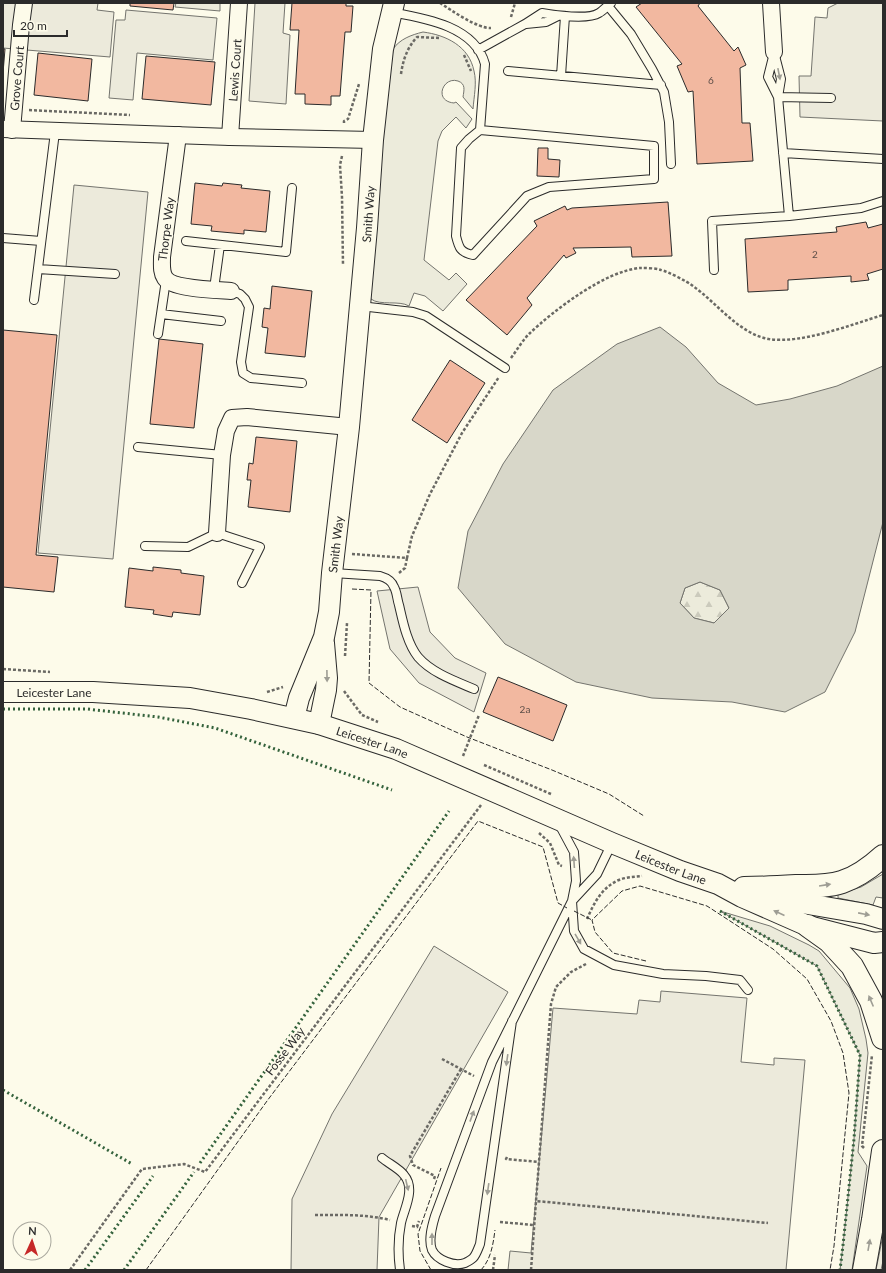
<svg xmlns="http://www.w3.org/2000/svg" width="886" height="1273" font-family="Lato,sans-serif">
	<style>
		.grass { fill: #ecebdb; stroke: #74746e }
		.forest { fill: url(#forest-firs); stroke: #74746e }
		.parking { fill: #eceadb; stroke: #74746e }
		.water { fill: #d8d7c9; stroke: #74746e; fill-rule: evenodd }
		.building { fill: #f2b8a0; stroke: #2b2b2b }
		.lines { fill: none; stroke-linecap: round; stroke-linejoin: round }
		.service-casing { stroke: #2b2b2b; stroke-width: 10 }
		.minor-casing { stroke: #2b2b2b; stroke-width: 18 }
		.tertiary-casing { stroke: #2b2b2b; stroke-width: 22 }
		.secondary-casing { stroke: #2b2b2b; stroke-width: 24 }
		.path { stroke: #6a6964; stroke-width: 2.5; stroke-dasharray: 3 2; stroke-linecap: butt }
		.service { stroke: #fdfbea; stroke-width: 8 }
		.minor { stroke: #fdfbea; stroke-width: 16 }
		.tertiary { stroke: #fdfbea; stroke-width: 20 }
		.secondary { stroke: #fdfbea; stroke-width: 22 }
		.hedge { stroke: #34623c; stroke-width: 3; stroke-dasharray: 2 3; stroke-linecap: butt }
		.fence { stroke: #2b2b2b; stroke-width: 1; stroke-dasharray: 5 2; stroke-linecap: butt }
		.oneway { fill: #9e9d94 }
		.labels { text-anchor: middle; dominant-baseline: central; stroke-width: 3; stroke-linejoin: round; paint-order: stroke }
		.number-label { font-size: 10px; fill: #5d4e48 }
		.street-label { font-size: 12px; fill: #2b2b2b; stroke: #fdfbea }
	</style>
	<defs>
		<pattern id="forest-firs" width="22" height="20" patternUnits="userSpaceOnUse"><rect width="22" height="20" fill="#ecebdb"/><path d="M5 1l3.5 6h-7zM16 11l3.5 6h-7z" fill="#cbcabc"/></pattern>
	</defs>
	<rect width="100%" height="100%" fill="#fdfbea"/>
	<path class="grass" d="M423,32C446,35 469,46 474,71C477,83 474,96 473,109L463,97C464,90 466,84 458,81C443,76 433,101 454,103L456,102L472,119L466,128L456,117L442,131L438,141L424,260L449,280L456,273L467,284L443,311L425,296L414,293L409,306C399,300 380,306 371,299C369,297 367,293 365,291L393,49C400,39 411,35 423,32Z
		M883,874V898L876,897L873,905L838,898V894L861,887Z
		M720,911L770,926L809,945L819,951L850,988L859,1009L866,1039L868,1053L858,1152L867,1166L852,1270H840L843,1245L854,1139L860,1055L817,966Z
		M883,1235V1261L881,1270H876Z"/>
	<path class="forest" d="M700,582L720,590L729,608L714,623L694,618L680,603L685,588Z"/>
	<path class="parking" d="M3,3H98L97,10L114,12L110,57L3,48Z
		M176,3H220V11L175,7Z
		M255,3H285L283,33L290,35L286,104L249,101Z
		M838,3H883V121L800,117L799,76H811L815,17L827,18L828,8Z
		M126,10L217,18L213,60L137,53L133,100L109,98L116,20H125Z
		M74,185L148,192L113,559L38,553Z
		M418,587L430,632L455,658L486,673L474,712L419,683L390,649L377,591Z
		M434,946L508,992L379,1217L377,1270H291L292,1199L332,1114Z
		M661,991L747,998L741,1062L774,1065V1058L805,1060L786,1270H508L510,1251L531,1253L553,1008L637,1014L639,1000L660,1002Z"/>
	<path class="water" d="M660,327L686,347L718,383L756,405L790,399L837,386L883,366V522L855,632L825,692L785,712L732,702L652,698L576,682L505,644L458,588L468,531L503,464L553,390L617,344ZM700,582L720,590L729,608L714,623L694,618L680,603L685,588Z"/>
	<path class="building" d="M130,3H174L173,10L130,6Z
		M292,3H346V6H353L351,32H345L340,96H331V105L305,104V94H295L299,30H290Z
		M642,3H700L698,6L734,51L738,47L746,65L740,68L742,123H750L753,161L697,164L693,91L688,92L677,66L682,64L636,7Z
		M3,49H5L3,73Z
		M38,53L92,59L88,101L34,95Z
		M146,56L215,62L211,105L142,99Z
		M538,148H548V159L560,160L559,177L537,176Z
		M195,183L222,186L223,183L242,185L241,188L270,191L266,232L244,230V234L211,231L212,226L191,224Z
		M668,202L672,256L632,257L631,247L573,248L576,253L566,258L564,255L527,298L532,305L507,335L466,300L537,226L534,221L565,206L567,210L572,208Z
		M866,222L868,228L883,224V269L867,274L869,280L851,282V276L788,280V290L748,292L745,239L837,232L836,227Z
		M272,286L312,291L305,357L265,353L268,328L262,327L264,308L270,309Z
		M3,330L57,335L36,555L58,557L54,592L3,587Z
		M159,339L203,344L194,428L150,424Z
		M450,360L485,383L447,443L412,420Z
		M256,437L297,441L290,512L248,507L251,480H247L249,463L253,464Z
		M153,567L181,570V573L204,576L200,615L173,612L172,617L153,614L154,610L125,607L129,568L153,571Z
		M498,677L567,705L553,741L483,712Z"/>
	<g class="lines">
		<g class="service-casing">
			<path id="service" d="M608,6L631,34L652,69L664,92L669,122L671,164
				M391,12C424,18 475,26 485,64L480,130
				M526,24L546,22L558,16
				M478,50L525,24L542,13C554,15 588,20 599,13C603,11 607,6 611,3
				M774,52L781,79L778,97L789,216
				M774,53L768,77L778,97
				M508,71L661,85
				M561,76L565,16
				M778,97L831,98
				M480,130L654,146V179L549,187L527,196L473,255C460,252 459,248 456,236L461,148L469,139Z
				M783,153L883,159
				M3,238L41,241
				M186,241L286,252L292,188
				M38,269L115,274
				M714,270L712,221L789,216L861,208L883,201
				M214,289L220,245
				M231,291L240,294L245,299L249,307L241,362L243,373L251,378L302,383
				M34,300L55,132
				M360,306L413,312L426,316L505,368
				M161,314L221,321
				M158,334L166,280
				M138,447L222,455
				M145,546L188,547L217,533L260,547L242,583
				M333,573L380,576C387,578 392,581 394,587C397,592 397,599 399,605C403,622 407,643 418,657C432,673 455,681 474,689
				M559,824L574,852L576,881L572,901L574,931L584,949L614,965L663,974L706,976L740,980L748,990
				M512,1021L480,1244C478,1249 476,1255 473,1258C471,1260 467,1262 465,1263C454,1267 437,1260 432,1250C428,1240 432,1226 435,1216L492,1062L572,901L597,874L612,843
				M382,1158C388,1163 400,1169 404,1175C416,1189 404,1209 401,1223C398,1238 398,1255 400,1270"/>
		</g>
		<g class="minor-casing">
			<g id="minor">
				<path d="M771,3L774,52"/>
				<path d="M3,129L230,137L373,140"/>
				<path id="s1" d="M12,130L21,25L24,3"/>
				<path d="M178,135L162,257C162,265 161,272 165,278C172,289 218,290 231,291"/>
				<path id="s2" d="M230,137L239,3"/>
				<path d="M217,533L222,455L226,431L232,418L247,417L349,427"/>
			</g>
		</g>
		<g class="tertiary-casing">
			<g id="tertiary">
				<path id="s3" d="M3,692H93L190,698L251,709L319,724L396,749L612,843L680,871L718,884L742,897L808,926L874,943L883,942"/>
				<path id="s4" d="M294,718L299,698L324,637L329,612L332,573L349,427L367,228L373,140L383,49L394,3"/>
				<path d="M319,724L326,690L327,678L324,643"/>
				<path d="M755,891L796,902L866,914L883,919"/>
			</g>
		</g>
		<g class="secondary-casing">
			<path id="secondary" d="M744,888C761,888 779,887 796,886C811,886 827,887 842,882C857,877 871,867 883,856
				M808,926L829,941L852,966L871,1001L883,1038
				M864,1270L873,1220L883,1151"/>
		</g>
		<path class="path" d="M440,3C451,10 478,29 491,28
			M511,17L515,3
			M464,55L471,71
			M401,74C403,60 407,48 417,37L439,38
			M29,110L130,115
			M344,123V121L348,119L359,84
			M342,156L340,165L342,197L343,265
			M511,358C517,350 522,341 529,334C554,310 605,271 640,268C646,268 655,268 661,270C667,271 688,282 693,286C717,303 739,334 769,339C802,344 850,325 883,315
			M352,554L407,558L412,536L430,494L462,433L499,377
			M399,573L405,568L407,558
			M345,656L347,623
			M3,669L50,672
			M344,691L362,715L378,722
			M267,692L283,687
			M463,756L479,715
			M484,765L551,794
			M539,833L550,843L559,865L562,866
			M587,919C594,903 602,887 619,880C626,877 634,877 642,876
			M586,964L571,972L556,987L551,1004L536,1201L768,1223
			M442,1059L474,1076
			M864,1148L862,1146L872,1055
			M507,1157L506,1159L539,1162
			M434,1179L435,1176L413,1165L410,1156L461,1069
			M315,1215C340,1215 365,1214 390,1220
			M500,1222L534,1225
			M412,1226L417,1227L419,1221
			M70,1270L142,1169L184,1164L205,1172L481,805
			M493,1270L495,1255
			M531,1270L536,1201"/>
		<use href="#service" class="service"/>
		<use href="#minor" class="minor"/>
		<use href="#tertiary" class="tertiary"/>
		<use href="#secondary" class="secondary"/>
		<path class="hedge" d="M3,709H87L158,717L215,728L392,790
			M720,911L817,966L860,1055L854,1139L843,1245L840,1270
			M3,1090L132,1164
			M200,1163L449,811
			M85,1270L153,1176
			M124,1270L194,1172"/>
		<path class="fence" d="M352,589L371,590L369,683L400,707L467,737L552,770L609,794L644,816
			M574,911L592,920
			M646,961L613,953L595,932L592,920L622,891L640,886L707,906L773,949L807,979L831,1021L843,1053L849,1093L834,1246L830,1270
			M146,1270L267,1101L478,821L543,847L558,903L567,908
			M431,1270L420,1251L418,1234L441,1168
			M481,1270C491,1259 493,1245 495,1230"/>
	</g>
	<defs><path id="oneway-solid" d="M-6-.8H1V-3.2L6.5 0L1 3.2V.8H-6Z"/></defs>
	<g class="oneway">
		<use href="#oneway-solid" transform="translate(779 74) rotate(79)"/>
		<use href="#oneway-solid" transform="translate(327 676) rotate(89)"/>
		<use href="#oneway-solid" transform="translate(574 862) rotate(-94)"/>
		<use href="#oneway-solid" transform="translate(825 885) rotate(-9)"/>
		<use href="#oneway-solid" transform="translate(779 913) rotate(-156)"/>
		<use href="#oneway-solid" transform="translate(864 914) rotate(11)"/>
		<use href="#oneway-solid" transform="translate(578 939) rotate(60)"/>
		<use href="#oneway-solid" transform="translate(871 1001) rotate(-113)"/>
		<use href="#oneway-solid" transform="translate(507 1060) rotate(98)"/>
		<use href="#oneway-solid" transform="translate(472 1116) rotate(-70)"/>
		<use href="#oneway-solid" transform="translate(407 1185) rotate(77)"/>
		<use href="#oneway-solid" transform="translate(488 1189) rotate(98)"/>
		<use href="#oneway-solid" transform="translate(432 1239) rotate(-90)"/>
		<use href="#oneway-solid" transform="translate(869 1245) rotate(-80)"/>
	</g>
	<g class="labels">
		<g class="number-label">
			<text x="711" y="80">6</text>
			<text x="815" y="254">2</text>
			<text x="525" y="709">2a</text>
		</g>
		<g class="street-label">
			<text stroke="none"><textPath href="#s2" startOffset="67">Lewis Court</textPath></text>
			<text stroke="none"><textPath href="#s1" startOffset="52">Grove Court</textPath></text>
			<text stroke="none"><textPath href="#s4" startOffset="512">Smith Way</textPath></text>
			<text transform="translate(166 229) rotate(-83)">Thorpe Way</text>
			<text stroke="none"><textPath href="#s4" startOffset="180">Smith Way</textPath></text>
			<text stroke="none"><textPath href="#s3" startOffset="51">Leicester Lane</textPath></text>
			<text stroke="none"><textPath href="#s3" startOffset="375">Leicester Lane</textPath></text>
			<text stroke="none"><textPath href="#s3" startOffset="699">Leicester Lane</textPath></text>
			<text transform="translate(285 1051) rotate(-53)">Fosse Way</text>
		</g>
	</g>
	<rect width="886" height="1273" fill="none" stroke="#2b2b2b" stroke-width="8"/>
	<g transform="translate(32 1241) rotate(3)"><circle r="19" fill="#fdfbea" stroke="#a9a89e"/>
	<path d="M0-3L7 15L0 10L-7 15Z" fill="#c62828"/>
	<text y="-6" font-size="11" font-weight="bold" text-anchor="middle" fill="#2b2b2b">N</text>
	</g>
	<path d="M14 30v6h53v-6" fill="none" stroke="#2b2b2b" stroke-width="2"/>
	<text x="20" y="30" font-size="12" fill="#2b2b2b" stroke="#fdfbea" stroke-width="3" paint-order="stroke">20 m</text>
</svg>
